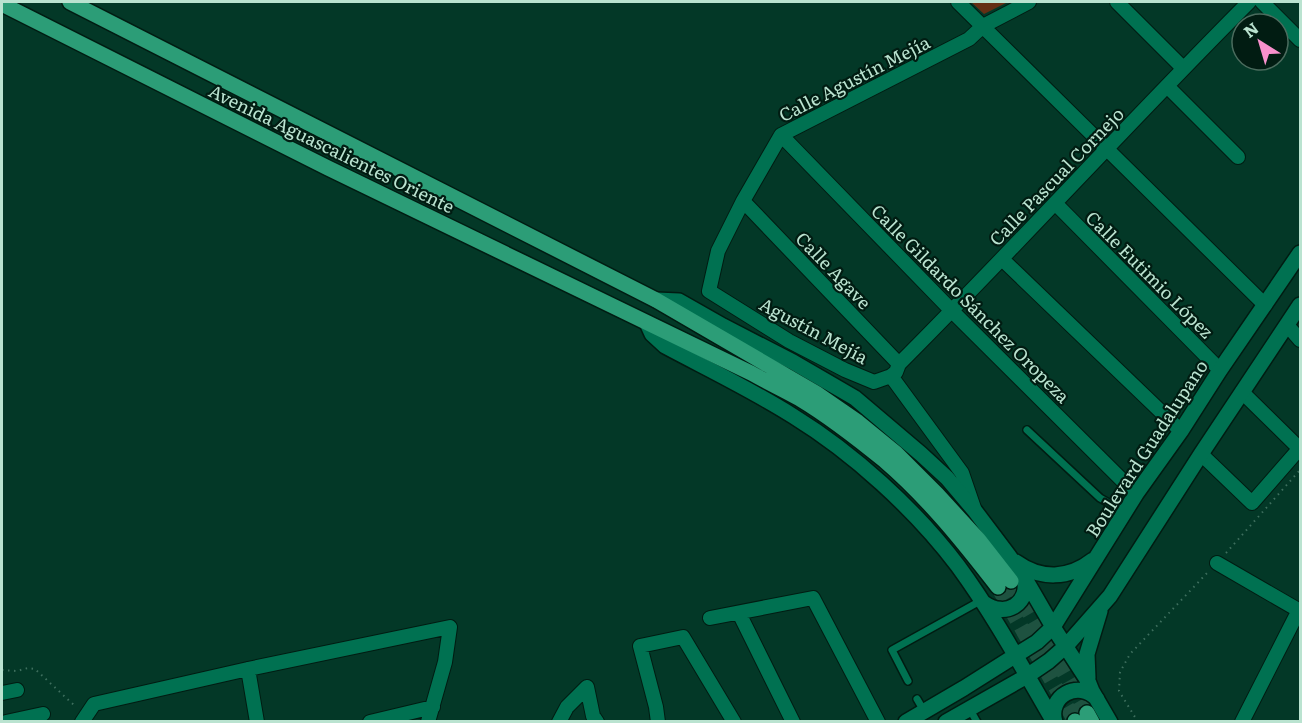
<svg xmlns="http://www.w3.org/2000/svg" width="1302" height="723" font-family="Literata,serif">
	<style>
		.green { fill: #642f14 }
		.lines { fill: none; stroke-linecap: round; stroke-linejoin: round }
		.primary-tunnel { stroke: #1e5240; stroke-width: 15; stroke-dasharray: 15 8; stroke-linecap: butt }
		.service-casing { stroke: #011c12; stroke-width: 10 }
		.minor-casing { stroke: #011c12; stroke-width: 16 }
		.secondary-casing { stroke: #011c12; stroke-width: 18 }
		.primary-casing { stroke: #011c12; stroke-width: 18 }
		.path { stroke: #3e6f5e; stroke-width: 2; stroke-dasharray: 1.5 4.5; stroke-linecap: butt }
		.service { stroke: #007151; stroke-width: 7 }
		.minor { stroke: #007151; stroke-width: 14 }
		.secondary { stroke: #007151; stroke-width: 15 }
		.primary { stroke: #2c9d77; stroke-width: 15 }
		.labels { text-anchor: middle; dominant-baseline: central; stroke-width: 4.5; stroke-linejoin: round; paint-order: stroke }
		.street-label { font-size: 18px; fill: #bae3d0; stroke: #011c12 }
	</style>
	<rect width="100%" height="100%" fill="#033827"/>
	<path class="green" d="M971,2H1008L984,14Z"/>
	<g class="lines">
		<path class="primary-tunnel" d="M1011,581L1087,713
			M998,587L1075,721"/>
		<g class="service-casing">
			<path id="service" d="M1027,430L1100,498L1125,512
				M908,681L892,650L982,600
				M917,699L924,711
				M969,708L977,722"/>
		</g>
		<g class="minor-casing">
			<path id="minor" d="M958,2L1265,305
				M1117,2L1183,68
				M1262,2L1300,40
				M1167,86L1238,157
				M781,135L952,311L1136,494
				M743,201L899,364
				M1055,203L1220,370
				M1002,259L1181,431
				M1287,325L1300,340
				M891,376L874,382L845,370L789,341L709,291L718,251L743,201L781,135L969,39L983,26L1029,2
				M891,376L896,372L899,364C1018,245 1131,120 1249,2
				M891,376L962,473L974,508
				M1242,392L1300,449
				M1201,454L1252,503L1300,448
				M1217,563L1300,611
				M739,613L793,722
				M710,618L813,598L878,722
				M248,669L257,722
				M587,687L593,716L597,722
				M2,693L17,690
				M6,722L43,714
				M82,722L94,704L248,669L450,627L445,662L428,722
				M370,722L433,707
				M559,722L567,707L587,687
				M658,722L656,707L640,646L683,637L734,722
				M1242,722L1299,610"/>
		</g>
		<g class="secondary-casing">
			<path id="secondary" d="M656,300L679,301L723,326L793,362L855,398L921,454L947,478L975,511L1009,556L1024,577L1053,627L1088,681L1092,691L1110,722
				M647,323L652,334L665,346C708,369 752,390 793,416C853,453 915,509 958,566C994,615 1023,669 1054,722
				M1016,562C1041,580 1069,579 1093,560
				M984,603C1006,619 1031,603 1024,577
				M1088,678L1087,654L1100,611
				M906,722L964,688L1037,642L1053,627L1136,494L1181,431L1220,370L1300,253
				M946,722L1027,676L1049,661L1066,646L1110,596L1201,454L1300,305
				M1055,722C1047,696 1079,679 1097,699"/>
		</g>
		<g class="primary-casing">
			<path id="primary" d="M70,2L656,300L816,393L858,422L896,453L937,494L979,540L1011,581
				M2,4L328,168L751,373C767,382 784,390 800,399C830,417 858,439 885,461C928,498 964,543 998,587
				M1087,713L1092,722
				M1075,721L1076,722"/>
		</g>
		<path class="path" d="M1226,553L1300,470
			M2,670L17,671L28,668L35,669L76,707
			M1138,722L1119,691L1120,672L1130,654L1208,572"/>
		<use href="#service" class="service"/>
		<use href="#minor" class="minor"/>
		<use href="#secondary" class="secondary"/>
		<use href="#primary" class="primary"/>
	</g>
	<g class="labels">
		<g class="street-label">
			<text transform="translate(854 78) rotate(-27)">Calle Agustín Mejía</text>
			<text transform="translate(332 148) rotate(26)">Avenida Aguascalientes Oriente</text>
			<text transform="translate(1056 176) rotate(-46)">Calle Pascual Cornejo</text>
			<text transform="translate(834 270) rotate(46)">Calle Agave</text>
			<text transform="translate(1150 274) rotate(45)">Calle Eutimio López</text>
			<text transform="translate(971 303) rotate(45)">Calle Gildardo Sánchez Oropeza</text>
			<text transform="translate(814 330) rotate(28)">Agustín Mejía</text>
			<text transform="translate(1146 448) rotate(-57)">Boulevard Guadalupano</text>
		</g>
	</g>
	<rect width="1302" height="723" fill="none" stroke="#bae3d0" stroke-width="6"/>
	<g transform="translate(1260 42) rotate(323)"><circle r="28" fill="#011c12" stroke="#4b6c5e" stroke-width="1.5"/>
	<path d="M0-4.5L10 22L0 15L-10 22Z" fill="#f890cc"/>
	<text y="-9" font-size="16" font-weight="bold" text-anchor="middle" fill="#bae3d0">N</text>
	</g>
</svg>
